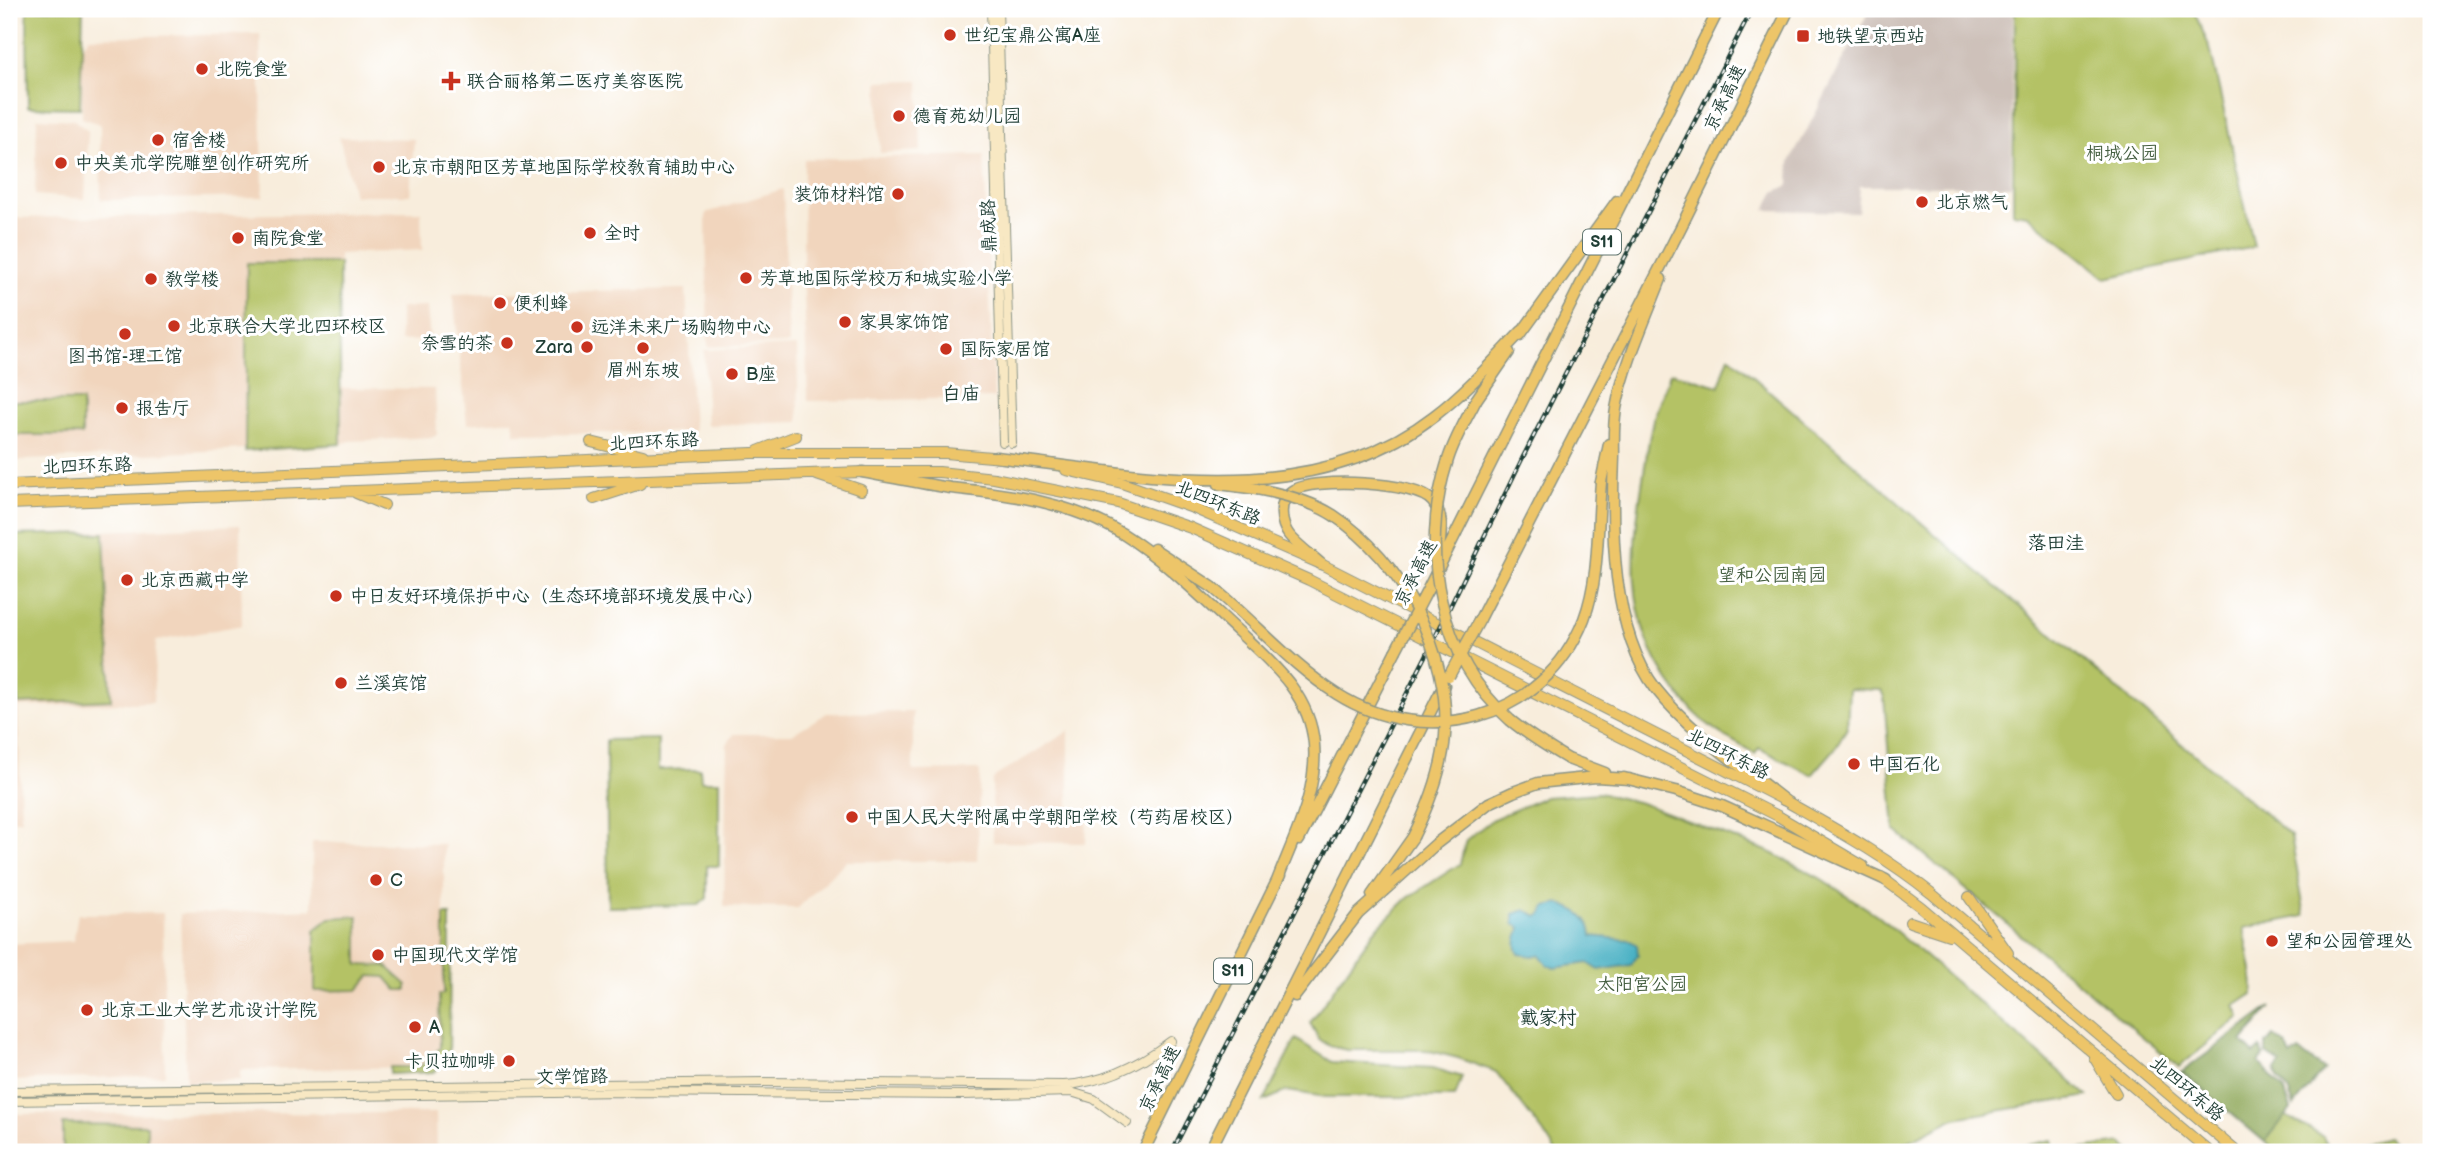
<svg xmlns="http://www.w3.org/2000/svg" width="2440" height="1161" font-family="'Balsamiq Sans','LXGW WenKai TC',sans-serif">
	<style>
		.built { fill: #f1d5bd }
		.industrial { fill: #cec1ba }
		.green { fill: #b4c265; stroke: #6a804c; stroke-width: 2 }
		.forest { fill: #8fa85a; stroke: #577247; stroke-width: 2 }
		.water { fill: #44afc2; stroke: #32767b; stroke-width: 2 }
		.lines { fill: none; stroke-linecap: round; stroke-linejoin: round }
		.secondary-casing { stroke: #8c9588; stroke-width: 10 }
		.trunk-casing { stroke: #8c9588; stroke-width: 12 }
		.motorway-casing { stroke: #8c9588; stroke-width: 13 }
		.secondary { stroke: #f8e8c3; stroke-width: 8 }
		.trunk { stroke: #edc569; stroke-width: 10 }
		.motorway { stroke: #edc569; stroke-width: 10 }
		.rail-casing { stroke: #1f3d34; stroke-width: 4.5 }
		.rail { stroke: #fff; stroke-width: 2; stroke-dasharray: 5; stroke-linecap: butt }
		.motorway-bridge-casing { stroke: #8c9588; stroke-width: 13; stroke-linecap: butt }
		.motorway-bridge { stroke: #edc569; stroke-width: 10 }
		.poi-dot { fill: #c8321e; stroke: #fff; stroke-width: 2.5 }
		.labels { text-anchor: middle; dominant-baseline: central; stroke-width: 6; stroke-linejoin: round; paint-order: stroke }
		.shield { fill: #fff; stroke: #627771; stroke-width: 2 }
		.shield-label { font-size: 16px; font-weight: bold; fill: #1f3d34 }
		.poi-label { font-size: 18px; fill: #1f3d34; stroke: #fff; text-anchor: start }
		.street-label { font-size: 18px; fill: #1f3d34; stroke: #fff }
		.park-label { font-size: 18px; fill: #445e40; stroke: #fff }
		.neighbourhood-label { font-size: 19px; fill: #1f3d34; stroke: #fff }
	</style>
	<rect width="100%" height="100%" fill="#fff"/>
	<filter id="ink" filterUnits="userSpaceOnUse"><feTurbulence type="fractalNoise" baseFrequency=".0143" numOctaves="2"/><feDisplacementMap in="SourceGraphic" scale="14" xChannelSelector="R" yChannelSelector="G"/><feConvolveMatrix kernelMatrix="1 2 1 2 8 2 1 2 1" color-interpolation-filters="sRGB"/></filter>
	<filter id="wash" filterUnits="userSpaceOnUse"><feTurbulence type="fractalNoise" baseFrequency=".00686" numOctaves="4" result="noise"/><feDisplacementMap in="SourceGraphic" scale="28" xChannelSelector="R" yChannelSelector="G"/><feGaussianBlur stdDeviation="1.57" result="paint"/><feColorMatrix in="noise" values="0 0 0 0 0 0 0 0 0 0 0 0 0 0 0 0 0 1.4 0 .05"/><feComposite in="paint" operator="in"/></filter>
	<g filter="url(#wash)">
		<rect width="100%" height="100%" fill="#f8eddc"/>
		<path class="built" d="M260,34L263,197L101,200L100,124L82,118V48L89,37Z
			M919,80L921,151L880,153L878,81Z
			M37,118L74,120L88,131L85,199L35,195Z
			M339,137L414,139L410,195H354Z
			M984,155L994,398L808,401L803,265L804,159Z
			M783,189L789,344L708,347L706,213Z
			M421,212L422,250L339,254L340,388L435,389L437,434L434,437L350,441L341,444L9,461V218Z
			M686,289L693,432L515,434L513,420L467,424L453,294Z
			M427,307L430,340L400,341V308Z
			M797,346L799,422L707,425L704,350Z
			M240,525L242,625L156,641L153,702L18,707L21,820H9V642L16,641L12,535Z
			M913,712V771L977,770L980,772L977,861H846L798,908L724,907L727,744L734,734H792L827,713Z
			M1069,731V817L1087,818L1086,843L993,842L992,781L996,776Z
			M312,842L444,844V994L439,995L440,1048L420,1067L240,1070V1080L186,1082L180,914L312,909Z
			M163,913L165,1075L9,1081V944L73,941L78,914Z
			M436,1113L437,1152H9V1114Z"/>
		<path class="industrial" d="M1870,9H2013L2011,186H1860L1858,212L1765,210L1775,192L1789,185L1790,162Z"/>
		<path class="green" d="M27,9H83L80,108L28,107Z
			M2015,9H2193L2210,48L2254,247L2106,278L2027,215L2013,213Z
			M247,263H339L341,444L245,451Z
			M1729,356L1975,569L2291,836L2305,916L2244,928L2252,970L2253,994L2235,1006L2240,1017L2179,1067L1895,830L1884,697L1881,690L1849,689L1847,728L1834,750L1812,775L1759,748L1755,754C1741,745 1726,738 1714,729C1697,717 1685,703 1673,687C1615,609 1636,528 1649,440L1653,420L1671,372L1719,386Z
			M9,401H82V435H9Z
			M104,533L111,700L18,704L12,535Z
			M658,739V770L700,769L701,781H719V866H707V898L699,905L608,907L606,740Z
			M1599,793L1641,803L1772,853L1820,878L1877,915L2088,1096L1955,1118L1888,1152H1556L1543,1132L1496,1072L1458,1058L1426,1050H1347L1330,1046L1319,1039L1310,1023L1374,931L1408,898L1460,864L1466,840L1493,819L1545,797Z
			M444,915H450L449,1061L433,1072L390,1074V1067H420L440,1048L439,995L444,994Z
			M358,916V965L386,966L407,985V990H397L386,977L370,976L358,990L315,991V930L330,918Z
			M1296,1039L1332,1062L1433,1068L1462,1077L1455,1097H1326L1287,1091L1264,1101Z
			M2182,1072L2286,1116L2323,1137L2330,1152H2278Z
			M63,1124L147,1125V1152H63Z
			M2387,1138L2401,1152H2339Z
			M2052,1140L2055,1152H1978L2001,1151Z
			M2121,1143L2132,1152H2064Z"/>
		<path class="forest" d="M2271,1007L2242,1042L2254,1054L2261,1048L2264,1056L2259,1063L2284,1090L2291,1109L2265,1142L2182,1072Z
			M2273,1036L2286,1045L2291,1057L2299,1051L2324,1070L2294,1106L2288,1090L2278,1078L2275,1071L2281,1063L2266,1054V1044Z"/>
		<path class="water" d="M1560,904C1577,910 1591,917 1592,936L1629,940L1637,945L1638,955L1631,965L1599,970L1588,963L1554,968L1548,965L1540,955L1533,956L1519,954C1514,946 1517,936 1521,928L1514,924V914L1525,910L1538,916L1543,913L1546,907Z"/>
	</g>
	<g filter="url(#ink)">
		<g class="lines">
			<g class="secondary-casing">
				<path id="secondary" d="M991,9L1003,442
					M998,9L1012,443
					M9,1091L764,1082L1064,1085C1104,1083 1139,1065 1171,1041
					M9,1101L624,1092L964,1095L1071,1092L1094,1099L1127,1123"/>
			</g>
			<g class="trunk-casing">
				<path id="trunk" d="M591,442L643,455
					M758,451L796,436
					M1066,470L1122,483L1193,508L1321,564L1784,800C1835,829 1885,856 1931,893L2237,1152
					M817,475L861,490
					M9,485L752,453H945L1003,458
					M356,493L384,505
					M594,499L640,484
					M9,504L862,472H939L994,478L1118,503L1191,528L1309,580L1778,816L1863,866
					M1881,877L1921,907L2210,1152
					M1969,897L2008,953
					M1910,922L1949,935
					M2094,1057L2116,1094"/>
			</g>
			<g class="motorway-casing">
				<path id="motorway" d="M1661,279C1646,318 1623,368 1616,409C1613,425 1614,442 1614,457C1611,528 1611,630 1656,689C1691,733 1740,765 1784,800
					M1520,335L1617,201
					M1476,400L1509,352
					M996,457C1140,474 1309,513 1434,416C1466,392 1494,360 1522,331
					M862,472C891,477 921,484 951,488C1010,494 1070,502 1123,534C1166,561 1202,598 1240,633C1273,664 1310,695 1314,744C1318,792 1294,837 1277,881
					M1601,482L1609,444
					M1219,484L1257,489
					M1154,549L1212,587
					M1321,564C1311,555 1298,546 1289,535C1285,530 1282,521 1282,515C1281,505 1284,497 1292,491C1312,477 1417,481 1433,502C1444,516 1441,532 1439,549
					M1428,589L1719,9
					M1480,619L1681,227L1789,9
					M1568,759L1605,773
					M1624,778L1676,791L1722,806L1886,880
					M1299,840L1395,652
					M1372,895L1413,837
					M1295,996L1358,914L1437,843L1489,803L1513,792L1538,783L1596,777L1629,779
					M1143,1152L1280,875
					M1209,1152L1444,685"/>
			</g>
			<use href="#secondary" class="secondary"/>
			<use href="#trunk" class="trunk"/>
			<use href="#motorway" class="motorway"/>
			<g class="rail-casing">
				<path id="rail" d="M1172,1152L1426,656L1522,459L1752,9"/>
			</g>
			<use href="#rail" class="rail"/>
			<g class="motorway-bridge-casing">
				<path id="motorway-bridge" d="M1476,400C1466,420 1453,441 1447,463C1419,551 1439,657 1510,720C1528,735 1548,747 1568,759
					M1257,489C1283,494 1311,501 1333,515C1402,560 1451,653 1445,736C1442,772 1429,805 1413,837
					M1212,587C1254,621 1291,665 1337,694C1426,750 1544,721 1584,619C1600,577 1597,526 1601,482
					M1395,652L1428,589
					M1449,676L1480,619"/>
			</g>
			<use href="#motorway-bridge" class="motorway-bridge"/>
		</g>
	</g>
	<g class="poi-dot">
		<circle cx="950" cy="35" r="7"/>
		<rect x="1796" y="29" width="14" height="14" rx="3.5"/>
		<circle cx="202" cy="69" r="7"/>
		<path d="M447.5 70.5h7v7h7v7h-7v7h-7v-7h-7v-7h7z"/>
		<circle cx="899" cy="116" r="7"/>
		<circle cx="158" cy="140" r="7"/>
		<circle cx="61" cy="163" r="7"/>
		<circle cx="379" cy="167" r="7"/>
		<circle cx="898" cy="194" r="7"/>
		<circle cx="1922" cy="202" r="7"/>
		<circle cx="590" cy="233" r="7"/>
		<circle cx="238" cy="238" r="7"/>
		<circle cx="746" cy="278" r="7"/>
		<circle cx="151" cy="279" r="7"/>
		<circle cx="500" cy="303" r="7"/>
		<circle cx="845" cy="322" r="7"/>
		<circle cx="174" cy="326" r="7"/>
		<circle cx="577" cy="327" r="7"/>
		<circle cx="125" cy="334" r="7"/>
		<circle cx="507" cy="343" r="7"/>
		<circle cx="587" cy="347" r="7"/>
		<circle cx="643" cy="348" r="7"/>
		<circle cx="946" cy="349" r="7"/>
		<circle cx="732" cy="374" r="7"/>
		<circle cx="122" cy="408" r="7"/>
		<circle cx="127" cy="580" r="7"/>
		<circle cx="336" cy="596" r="7"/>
		<circle cx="341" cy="683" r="7"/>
		<circle cx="1854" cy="764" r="7"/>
		<circle cx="852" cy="817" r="7"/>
		<circle cx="376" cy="880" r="7"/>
		<circle cx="2272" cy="941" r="7"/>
		<circle cx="378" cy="955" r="7"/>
		<circle cx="87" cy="1010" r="7"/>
		<circle cx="415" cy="1027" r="7"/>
		<circle cx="509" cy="1061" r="7"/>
	</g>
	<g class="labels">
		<g class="shield">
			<rect x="1583" y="229.5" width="38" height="25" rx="5"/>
			<rect x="1214" y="958.5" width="38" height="25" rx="5"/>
		</g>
		<g class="shield-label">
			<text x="1602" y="242">S11</text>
			<text x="1233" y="971">S11</text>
		</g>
		<g class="poi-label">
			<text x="964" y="35">世纪宝鼎公寓A座</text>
			<text x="1817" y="36">地铁望京西站</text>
			<text x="216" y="69">北院食堂</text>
			<text x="467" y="81">联合丽格第二医疗美容医院</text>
			<text x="913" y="116">德育苑幼儿园</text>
			<text x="172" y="140">宿舍楼</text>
			<text x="75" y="163">中央美术学院雕塑创作研究所</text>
			<text x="393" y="167">北京市朝阳区芳草地国际学校教育辅助中心</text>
			<text x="884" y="194" text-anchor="end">装饰材料馆</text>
			<text x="1936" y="202">北京燃气</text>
			<text x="604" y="233">全时</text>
			<text x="252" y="238">南院食堂</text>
			<text x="760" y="278">芳草地国际学校万和城实验小学</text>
			<text x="165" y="279">教学楼</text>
			<text x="514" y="303">便利蜂</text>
			<text x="859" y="322">家具家饰馆</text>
			<text x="188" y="326">北京联合大学北四环校区</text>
			<text x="591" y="327">远洋未来广场购物中心</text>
			<text x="493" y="343" text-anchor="end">奈雪的茶</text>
			<text x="573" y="347" text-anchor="end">Zara</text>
			<text x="960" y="349">国际家居馆</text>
			<text x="125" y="356" text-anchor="middle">图书馆-理工馆</text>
			<text x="643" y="370" text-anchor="middle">眉州东坡</text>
			<text x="746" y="374">B座</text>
			<text x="136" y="408">报告厅</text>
			<text x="141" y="580">北京西藏中学</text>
			<text x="350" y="596">中日友好环境保护中心（生态环境部环境发展中心）</text>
			<text x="355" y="683">兰溪宾馆</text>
			<text x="1868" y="764">中国石化</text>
			<text x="866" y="817">中国人民大学附属中学朝阳学校（芍药居校区）</text>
			<text x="390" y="880">C</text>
			<text x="2286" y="941">望和公园管理处</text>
			<text x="392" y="955">中国现代文学馆</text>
			<text x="101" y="1010">北京工业大学艺术设计学院</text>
			<text x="429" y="1027">A</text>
			<text x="495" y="1061" text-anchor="end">卡贝拉咖啡</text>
		</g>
		<g class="street-label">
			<text transform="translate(1725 98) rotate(-64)">京承高速</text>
			<text transform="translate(989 226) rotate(-92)">鼎成路</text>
			<text transform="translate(654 442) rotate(-3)">北四环东路</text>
			<text transform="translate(87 466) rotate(-2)">北四环东路</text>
			<text transform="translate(1218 503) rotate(22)">北四环东路</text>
			<text transform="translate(1416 573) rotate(-63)">京承高速</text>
			<text transform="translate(1728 754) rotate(27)">北四环东路</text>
			<text transform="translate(572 1077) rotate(-1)">文学馆路</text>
			<text transform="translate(1160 1079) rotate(-64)">京承高速</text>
			<text transform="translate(2187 1089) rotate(40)">北四环东路</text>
		</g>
		<g class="park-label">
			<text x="2122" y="153">桐城公园</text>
			<text x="1772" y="575">望和公园南园</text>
			<text x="1642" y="984">太阳宫公园</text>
		</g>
		<g class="neighbourhood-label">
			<text x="961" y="394">白庙</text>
			<text x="2056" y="543">落田洼</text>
			<text x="1548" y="1018">戴家村</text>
		</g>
	</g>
	<rect width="2440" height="1161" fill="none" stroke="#fff" stroke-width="35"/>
</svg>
